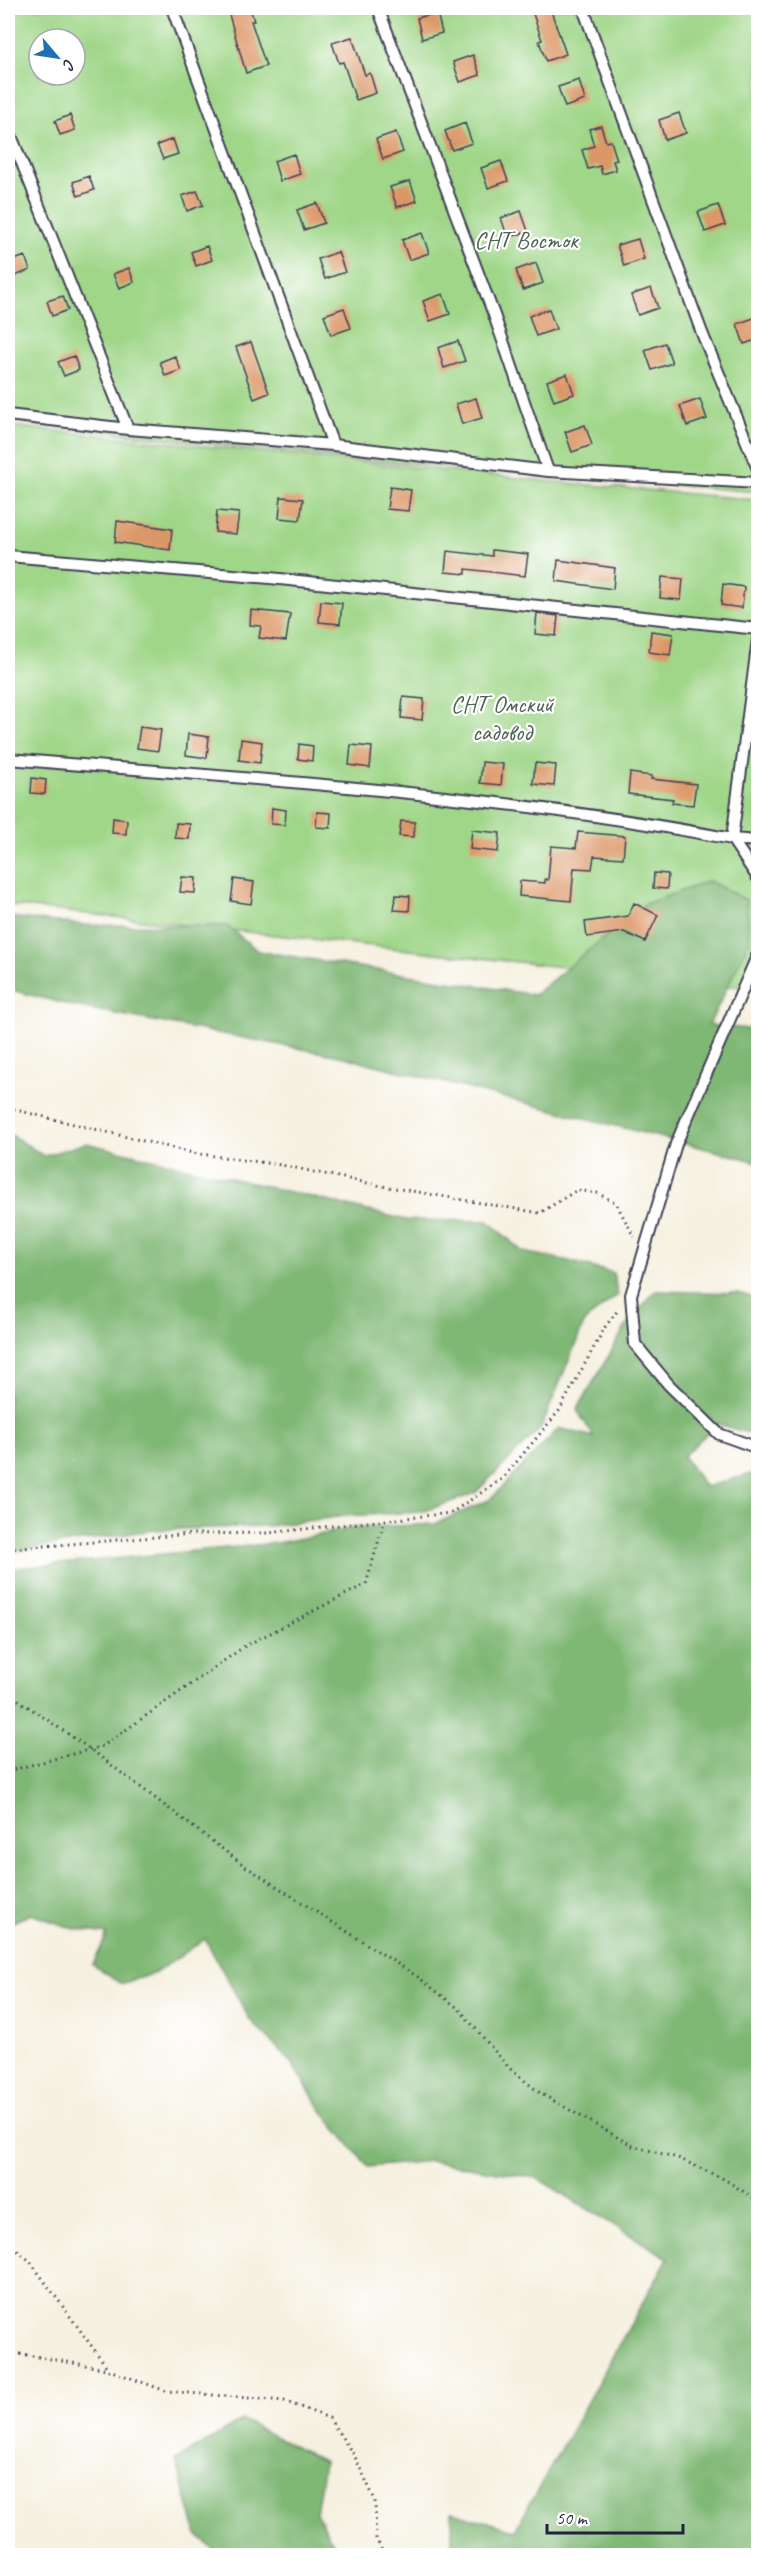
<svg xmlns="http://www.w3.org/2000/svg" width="766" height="2563" font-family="Caveat,sans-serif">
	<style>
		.green { fill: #9fd688; stroke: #607c62; stroke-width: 1.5; fill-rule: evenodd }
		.forest { fill: #7fb774; stroke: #506c58; stroke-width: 1.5 }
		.building { fill: #dc9768 }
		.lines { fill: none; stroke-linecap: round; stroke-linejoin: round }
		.lane-casing { stroke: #424154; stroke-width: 14 }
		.path { stroke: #424154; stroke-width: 3; stroke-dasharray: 1.5 4.5; stroke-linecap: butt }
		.lane { stroke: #fff; stroke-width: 10 }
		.labels { text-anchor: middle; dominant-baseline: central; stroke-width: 4.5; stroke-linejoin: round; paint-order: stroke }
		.park-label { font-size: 24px; fill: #4e6156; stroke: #fff }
	</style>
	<rect width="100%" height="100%" fill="#fff"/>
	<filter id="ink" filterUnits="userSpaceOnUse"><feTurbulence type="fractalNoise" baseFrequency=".0167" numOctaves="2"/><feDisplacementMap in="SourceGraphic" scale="12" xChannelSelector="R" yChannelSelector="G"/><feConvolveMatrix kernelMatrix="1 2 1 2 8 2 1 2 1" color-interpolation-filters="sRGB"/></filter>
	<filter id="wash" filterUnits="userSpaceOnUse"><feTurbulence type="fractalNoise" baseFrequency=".008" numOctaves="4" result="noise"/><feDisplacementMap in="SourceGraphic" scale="24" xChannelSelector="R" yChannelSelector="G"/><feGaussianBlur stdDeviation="1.35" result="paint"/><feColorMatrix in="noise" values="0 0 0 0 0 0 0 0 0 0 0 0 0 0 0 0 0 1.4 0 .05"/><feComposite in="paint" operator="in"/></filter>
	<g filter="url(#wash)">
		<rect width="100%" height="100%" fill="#f5f0df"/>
		<path class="green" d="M8,8H758V492L365,460L8,421ZM39,39H75V75H39Z
			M8,426L568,483L758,500V989L8,905Z"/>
		<path class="forest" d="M709,881L746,900L750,940L709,1025L758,1030V1162L340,1056L69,1005L8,989V917L85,925L227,926L258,951L534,995L645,904Z
			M8,1133L44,1156L86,1143L406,1220L488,1221L523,1252L569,1261L613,1273L618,1295L585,1321L541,1428L475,1493L422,1512L345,1516L268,1526L153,1530L14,1551L8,1547Z
			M655,1291L738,1293L758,1299V1436L717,1424L683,1456L705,1487L758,1472V2555H455L452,2548V2512L515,2530L668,2258L537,2178L430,2161L368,2167L325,2115L290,2061L250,2020L205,1939L155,1973L121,1984L93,1965L107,1934L75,1929L31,1914L8,1924V1569L277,1543L354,1528L435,1524L491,1499L559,1428L594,1437L577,1410L625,1328Z
			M242,2420L324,2462L316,2513L338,2552L349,2555H221L197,2535L176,2460Z"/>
		<g id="blocks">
			<path class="building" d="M227,8H250L254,21H251L266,66L246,73Z
				M531,8H550L566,54L546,61L539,41L542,40Z
				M437,13L442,33L422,39L417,18Z
				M352,37L365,75L370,73L376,93L356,100L343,62L339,63L332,43Z
				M473,55L480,75L460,82L453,62Z
				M579,80L585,100L565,107L558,87Z
				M679,113L686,133L665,140L659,120Z
				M70,115L75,130L60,135L55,121Z
				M465,123L472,143L452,150L445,131Z
				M601,126L606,142L611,141L617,160L613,161L616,170L602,174L600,166L588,169L582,150L594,146L589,129Z
				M396,132L403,152L383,159L376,139Z
				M173,139L178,154L163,159L157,145Z
				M294,154L300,174L280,181L274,161Z
				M501,161L508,181L488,188L481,168Z
				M89,176L94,190L78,196L73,182Z
				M410,181L417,201L397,207L390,187Z
				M197,191L203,205L187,211L182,196Z
				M317,203L324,223L304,230L297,210Z
				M718,205L725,225L705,232L698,212Z
				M521,211L528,231L508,238L501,218Z
				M422,233L429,253L409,260L402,240Z
				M638,239L644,259L624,266L617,245Z
				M207,246L212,260L196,266L191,252Z
				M338,252L345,272L325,279L318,259Z
				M25,256L30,270L15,276L9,262Z
				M536,263L543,283L523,290L516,270Z
				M129,268L134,282L119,288L113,274Z
				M651,288L658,308L638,315L631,295Z
				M443,294L450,314L430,321L423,301Z
				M63,296L68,310L52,316L47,301Z
				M344,308L351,328L331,335L324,315Z
				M549,309L556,329L536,336L529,316Z
				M759,316V339L744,344L737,324Z
				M458,341L465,361L444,368L438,348Z
				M251,342L269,393L254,399L236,347Z
				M665,343L672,363L652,370L645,350Z
				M74,356L79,370L64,376L58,362Z
				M175,356L181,370L165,376L160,362Z
				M567,374L574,394L554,401L547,381Z
				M476,398L482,418L462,424L456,404Z
				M700,399L707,419L687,426L680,406Z
				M585,425L592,445L572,452L565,432Z
				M390,487L411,490L408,511L387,509Z
				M281,497L303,499L300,520L279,518Z
				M217,511L239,513L236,534L215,532Z
				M117,521L172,529L170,550L115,542Z
				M492,550L528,554L525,576L466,569V574L445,572L447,551L492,556Z
				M558,560L615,568L613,589L556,581Z
				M662,577L683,579L681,600L660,598Z
				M723,584L744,587L742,608L721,605Z
				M321,601L342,603L340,624L319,622Z
				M251,610L290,614L286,641L259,638L261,626L250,625Z
				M537,613L558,616L556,636L535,634Z
				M651,631L673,634L670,655L649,652Z
				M403,697L424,699L422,720L401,718Z
				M140,727L161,730L158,751L137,748Z
				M188,734L209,737L207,758L186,755Z
				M241,739L262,742L260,763L239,760Z
				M299,744L313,746L312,761L298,759Z
				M351,745L372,747L370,768L349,765Z
				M482,762L503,764L501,785L480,783Z
				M535,763L556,765L554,786L533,784Z
				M630,773L652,776L651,779L696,784L693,805L672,803L673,799L628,794Z
				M32,778L46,780L45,794L31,793Z
				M272,808L286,810L285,825L271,824Z
				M317,812L331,813L330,828L316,827Z
				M113,818L127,820L126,834L112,833Z
				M401,821L415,822L414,837L399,836Z
				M176,823L190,824L189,839L175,838Z
				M472,830L500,833L498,852L470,849Z
				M578,832L625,836L623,858L594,856L592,869L574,868L571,901L519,896L520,881L545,883V879L548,880L551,846L576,848Z
				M654,873L668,874L667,889L653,888Z
				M182,877L196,878L195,893L180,892Z
				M234,879L254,882L251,904L231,901Z
				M396,895L410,896L409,911L394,910Z
				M634,903L658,915L645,942L624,932L587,937L585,922L628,916Z"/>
		</g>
	</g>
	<g filter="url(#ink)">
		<use href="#blocks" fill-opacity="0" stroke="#424154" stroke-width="1.5"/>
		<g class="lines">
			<g class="lane-casing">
				<path id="lane" d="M172,8L333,445
					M378,8L494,315L548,471
					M583,8L702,333L758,469
					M8,128L128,429
					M8,415L128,429L333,445L548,471L758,483
					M8,556L270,578L758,629
					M758,639L732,839L758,841
					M8,759C249,779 493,793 732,839L758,878
					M758,954L676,1144L631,1295L635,1344L669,1385L719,1434L758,1448"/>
			</g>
			<path class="path" d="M8,1108L193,1153L281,1165L382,1186L540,1213L577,1190L597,1193L616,1203L634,1237
				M8,1549L192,1534L268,1533L451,1513L503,1478L559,1411L605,1327L618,1310
				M8,1693L90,1749L245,1866L418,1977L459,2009L509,2068L540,2093L633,2146L678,2158L724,2179L758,2201
				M8,1771L103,1746L245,1646L366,1584L384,1522
				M8,2243L29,2260L109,2370L166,2391L284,2401L329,2418L355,2457L375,2500L376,2539L385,2556
				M8,2355L22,2354L107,2369"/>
			<use href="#lane" class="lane"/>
		</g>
	</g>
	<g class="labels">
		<g class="park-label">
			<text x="526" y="240">СНТ Восток</text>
			<text x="502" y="704">СНТ Омский<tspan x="502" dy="28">садовод</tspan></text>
		</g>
	</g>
	<rect width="766" height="2563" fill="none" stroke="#fff" stroke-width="30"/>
	<g transform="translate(57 57) rotate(119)"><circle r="28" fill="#ffffff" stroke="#a7a7b1" stroke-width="1.5"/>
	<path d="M0-4.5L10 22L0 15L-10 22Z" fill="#1f6fb2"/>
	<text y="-9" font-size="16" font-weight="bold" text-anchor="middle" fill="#22223b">С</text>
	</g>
	<path d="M547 2524v9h136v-9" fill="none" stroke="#22223b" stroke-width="3"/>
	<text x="556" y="2524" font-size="18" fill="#22223b" stroke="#ffffff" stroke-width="4.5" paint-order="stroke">50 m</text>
</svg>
